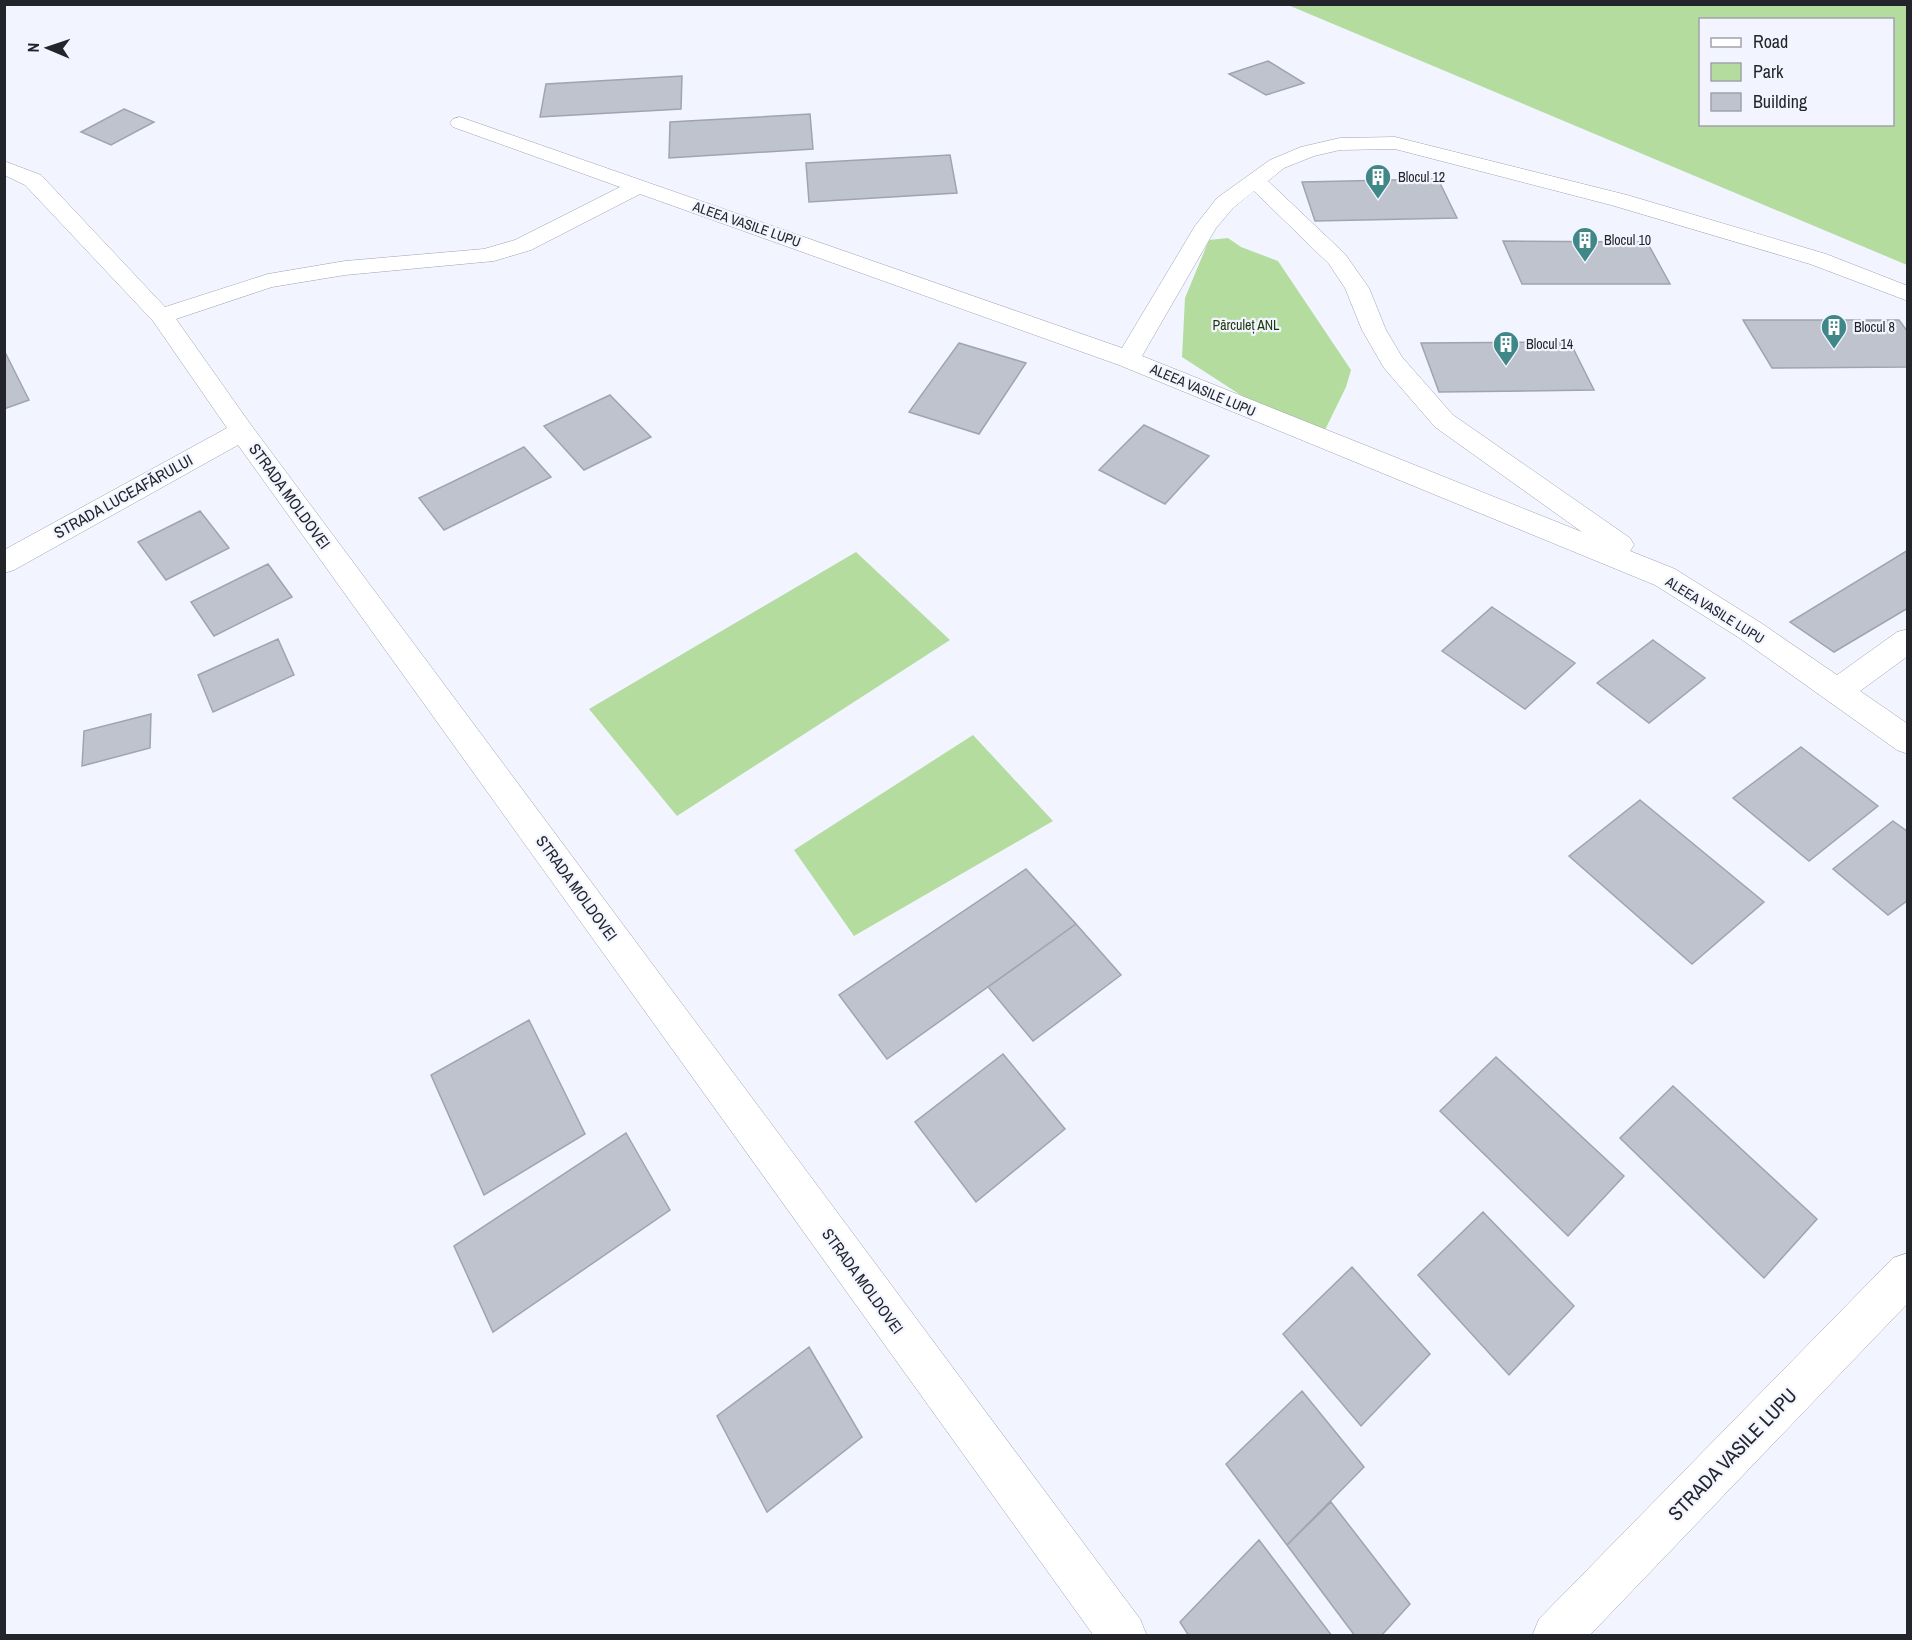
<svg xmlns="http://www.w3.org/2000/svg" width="1912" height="1640" font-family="'Archivo Narrow',sans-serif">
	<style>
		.green { fill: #b4dc9f; fill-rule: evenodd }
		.building { fill: #bec3ce; stroke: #9fa4af; stroke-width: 1.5 }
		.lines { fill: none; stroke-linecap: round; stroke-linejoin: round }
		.minor-casing { stroke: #9fa3ae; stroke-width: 1 }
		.minor { fill: #fff; fill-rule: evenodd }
		.labels { text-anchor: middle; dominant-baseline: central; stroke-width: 4.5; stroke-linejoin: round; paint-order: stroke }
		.far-poi-label { font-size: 14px; fill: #24252a; stroke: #f2f5ff; text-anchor: start }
		.far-street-label { font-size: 14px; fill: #24252a; stroke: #f2f5ff }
		.far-park-label { font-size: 14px; fill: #203b0e; stroke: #f2f5ff }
		.street-label { font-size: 16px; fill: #24252a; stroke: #f2f5ff }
		.near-street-label { font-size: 20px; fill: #24252a; stroke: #f2f5ff }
	</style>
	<rect width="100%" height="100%" fill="#f2f5ff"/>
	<path class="green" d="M1288,5H1907V265ZM1700,20H1892V124H1700Z
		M1228,238L1241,247L1278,261L1351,370L1346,387L1324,432L1253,403L1182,357L1185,298L1209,240Z
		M856,552L950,640L677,816L589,709Z
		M973,735L1053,821L854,936L794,850Z"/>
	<path class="building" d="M1268,61L1304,83L1266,95L1229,74Z
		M682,76L681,109L540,117L546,84Z
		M124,109L154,122L111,145L81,132Z
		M810,114L813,149L669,158L670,122Z
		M950,155L957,193L809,202L806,163Z
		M1438,179L1457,218L1315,221L1302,182Z
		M1503,241L1647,242L1670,284H1522Z
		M1743,320H1899L1908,332V367L1772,368Z
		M1570,342L1594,390L1439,392L1421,343Z
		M959,343L1026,363L979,434L909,412Z
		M4,350L29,400L4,409Z
		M610,395L651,437L584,470L544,426Z
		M1144,425L1209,456L1165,504L1099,470Z
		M524,447L551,477L444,530L419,498Z
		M200,511L229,548L166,580L138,542Z
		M1908,550V608L1834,652L1790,622Z
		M268,564L292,597L214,636L191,602Z
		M1492,607L1575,663L1525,709L1442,651Z
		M278,639L294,675L213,712L198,675Z
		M1653,640L1705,678L1649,723L1597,683Z
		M151,714L150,748L82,766L84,731Z
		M1801,747L1878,806L1809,861L1733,798Z
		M1640,800L1764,902L1692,964L1569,856Z
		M1893,821L1908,832V900L1888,915L1833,869Z
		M1026,869L1076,924L887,1059L839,995Z
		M1076,924L1121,975L1033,1041L988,987Z
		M529,1020L585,1134L484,1195L431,1075Z
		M1003,1054L1065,1129L976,1202L915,1122Z
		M1496,1057L1624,1176L1568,1236L1440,1111Z
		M1673,1086L1817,1219L1764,1278L1620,1138Z
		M626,1133L670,1210L493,1332L454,1246Z
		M1483,1212L1574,1306L1509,1375L1418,1275Z
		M1352,1267L1430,1354L1361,1426L1283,1334Z
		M809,1347L862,1437L767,1512L717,1416Z
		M1302,1391L1364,1467L1287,1545L1226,1464Z
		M1331,1502L1410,1604L1381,1636H1355L1287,1545Z
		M1259,1540L1332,1636H1189L1180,1622Z"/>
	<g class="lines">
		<g class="minor-casing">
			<path id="minor" d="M460,117L1122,348L1195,226L1217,198L1270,160L1301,147L1340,138L1395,137L1627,195L1826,254L1908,286V301L1810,264L1611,205L1395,149L1340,150L1314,156L1284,168L1268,181L1345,254L1369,288L1386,330L1402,357L1453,415L1630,538L1634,545L1630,551L1675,569L1761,623L1837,675L1897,632L1908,629V656L1860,691L1908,724V754L1897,750L1741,639L1655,585L1119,365L640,194L531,250L494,261L345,275L272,287L176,319L251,425L1140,1619L1147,1636H1094L238,445L14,570L4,573V550L227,428L153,321L25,185L4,175V161L41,175L165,307L268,274L345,261L484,249L515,240L620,187L453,127L450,123L453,119ZM1254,191L1329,264L1345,288L1362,330L1384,368L1435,427L1582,532L1142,356L1216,228L1233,208Z
				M1908,1253V1303L1589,1636H1532L1539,1619L1893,1258Z"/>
		</g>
		<use href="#minor" class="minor"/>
	</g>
	<defs>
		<g id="building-pin" transform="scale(1.35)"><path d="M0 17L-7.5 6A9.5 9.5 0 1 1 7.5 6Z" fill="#408888" stroke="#f2f5ff"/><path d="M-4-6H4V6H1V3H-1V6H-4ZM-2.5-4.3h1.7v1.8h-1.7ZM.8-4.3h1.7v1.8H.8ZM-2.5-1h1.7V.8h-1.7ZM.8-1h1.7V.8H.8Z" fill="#fff"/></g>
	</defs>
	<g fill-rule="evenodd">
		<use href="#building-pin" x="1378" y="177"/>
		<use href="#building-pin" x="1585" y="240"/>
		<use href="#building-pin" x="1834" y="327"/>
		<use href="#building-pin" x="1506" y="344"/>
	</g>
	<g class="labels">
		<g class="far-poi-label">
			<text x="1398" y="177">Blocul 12</text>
			<text x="1604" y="240">Blocul 10</text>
			<text x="1854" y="327">Blocul 8</text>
			<text x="1526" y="344">Blocul 14</text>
		</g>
		<g class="far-street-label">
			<text transform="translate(747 224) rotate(19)">ALEEA VASILE LUPU</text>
			<text transform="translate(1203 390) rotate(23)">ALEEA VASILE LUPU</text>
			<text transform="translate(1715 610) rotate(32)">ALEEA VASILE LUPU</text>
		</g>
		<g class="far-park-label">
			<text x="1246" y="325">Părculeț ANL</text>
		</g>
		<g class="street-label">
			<text transform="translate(123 496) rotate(-29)">STRADA LUCEAFĂRULUI</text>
			<text transform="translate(290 496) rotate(54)">STRADA MOLDOVEI</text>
			<text transform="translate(577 888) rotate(54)">STRADA MOLDOVEI</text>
			<text transform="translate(863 1281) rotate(54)">STRADA MOLDOVEI</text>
		</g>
		<g class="near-street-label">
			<text transform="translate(1732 1454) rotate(-46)">STRADA VASILE LUPU</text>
		</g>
	</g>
	<rect width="1912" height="1640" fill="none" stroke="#24252a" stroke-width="12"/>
	<rect x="1699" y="18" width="195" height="108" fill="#f2f5ff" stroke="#a0a2aa" stroke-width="1.5"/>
	<rect x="1711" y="38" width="30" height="9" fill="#ffffff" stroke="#a0a2aa" stroke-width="1.5"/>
	<text x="1753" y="48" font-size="18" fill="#24252a">Road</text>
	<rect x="1711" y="63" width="30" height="18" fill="#b4dc9f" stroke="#a0a2aa" stroke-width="1.5"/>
	<text x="1753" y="78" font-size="18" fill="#24252a">Park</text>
	<rect x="1711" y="93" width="30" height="18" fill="#bec3ce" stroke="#a0a2aa" stroke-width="1.5"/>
	<text x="1753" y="108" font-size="18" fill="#24252a">Building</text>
	<g transform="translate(48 48) rotate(272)" stroke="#f2f5ff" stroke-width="4.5" paint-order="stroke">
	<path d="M0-4.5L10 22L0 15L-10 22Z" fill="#24252a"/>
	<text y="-9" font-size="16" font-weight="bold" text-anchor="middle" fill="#24252a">N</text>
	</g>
</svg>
